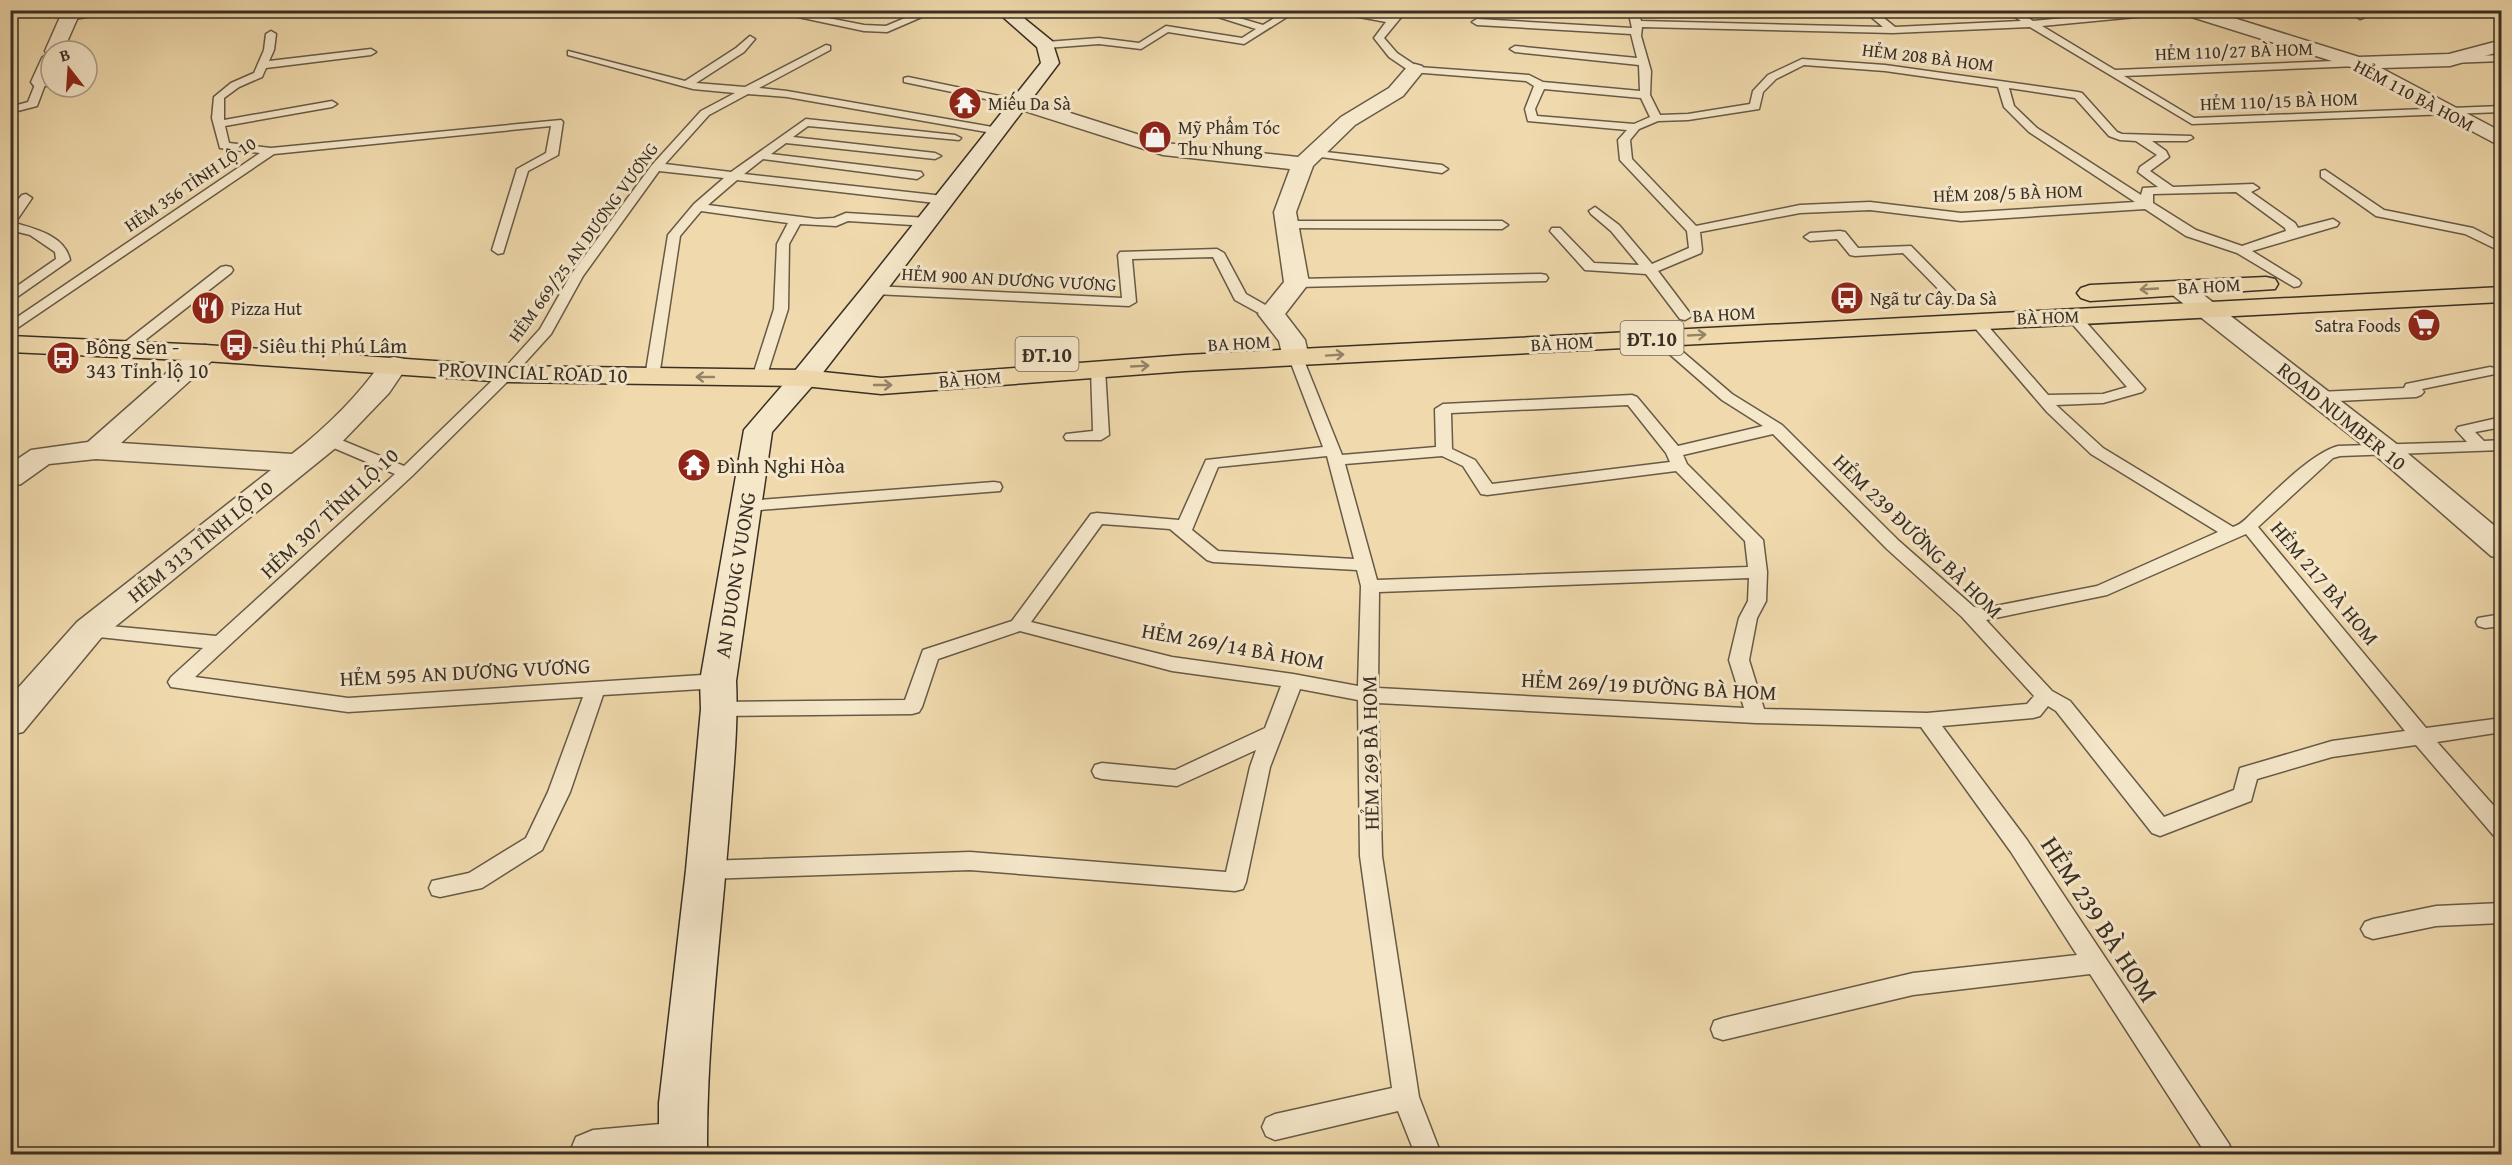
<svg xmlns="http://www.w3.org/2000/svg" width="2512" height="1165" font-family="'Gentium Book Plus',serif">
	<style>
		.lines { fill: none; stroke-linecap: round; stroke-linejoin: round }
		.service-casing { stroke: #675a47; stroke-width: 3 }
		.minor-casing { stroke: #675a47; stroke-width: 3 }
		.secondary-casing { stroke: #392f25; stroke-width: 3 }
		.primary-casing { stroke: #392f25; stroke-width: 3 }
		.service { fill: #f5e7ca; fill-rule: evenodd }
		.minor { fill: #f5e7ca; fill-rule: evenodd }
		.secondary { fill: #f5e7ca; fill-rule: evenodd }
		.primary { fill: #f0daad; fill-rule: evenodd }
		.oneway { stroke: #948469 }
		.labels { text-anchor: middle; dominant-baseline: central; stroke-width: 6; stroke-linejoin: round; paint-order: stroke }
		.far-street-label { font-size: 18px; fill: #392f25; stroke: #f5e7ca }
		.far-poi-label { font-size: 18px; fill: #392f25; stroke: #f5e7ca; text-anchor: start }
		.shield { fill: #f5e7ca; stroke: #716656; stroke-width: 1.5 }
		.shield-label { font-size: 20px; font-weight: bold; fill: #392f25 }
		.poi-label { font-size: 21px; fill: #392f25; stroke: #f5e7ca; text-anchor: start }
		.street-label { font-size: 21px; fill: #392f25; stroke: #f5e7ca }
		.near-street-label { font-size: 26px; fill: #392f25; stroke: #f5e7ca }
	</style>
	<rect width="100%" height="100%" fill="#f0daad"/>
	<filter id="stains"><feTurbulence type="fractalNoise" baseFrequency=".00333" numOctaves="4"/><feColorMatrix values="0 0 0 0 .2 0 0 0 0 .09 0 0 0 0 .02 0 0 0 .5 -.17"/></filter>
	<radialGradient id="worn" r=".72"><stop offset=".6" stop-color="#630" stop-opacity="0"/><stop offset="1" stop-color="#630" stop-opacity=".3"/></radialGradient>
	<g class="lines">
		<g class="service-casing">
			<path id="service" d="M97,10H126L69,20L64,17L69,14Z
				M765,10H787L864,25L886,26L924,10H938L887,32L864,31Z
				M1018,10H1039L1010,18L1005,15Z
				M1196,10H1212L1263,25L1287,10H1298L1244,44L1168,32L1141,49L1099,44L1046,48L1041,45L1046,42L1099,38L1139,43L1166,26L1242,38L1256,29Z
				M1322,10H1348L1390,17L1397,10H1407L1384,38L1397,53L1418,67L1529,75L1543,82L1640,91L1639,65L1515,52L1510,49L1515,46L1637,58L1631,34L1477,25L1472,22L1477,19L1632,28L1628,10H1638L1641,21L1883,27L1863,10H1874L1895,27L2021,21L2005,10H2016L2033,21L2146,10H2182L2178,13L2042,26L2115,70L2358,60L2363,63L2358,66L2124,76L2194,118L2502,106V112L2192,124L2030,27L1893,33L1642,27L1641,36L1651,71L1650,95L1660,115L1688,114L1750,104L1753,91L1768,75L1802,59L1885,65L2078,92L2082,93L2117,132L2122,134L2191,136L2193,138L2187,141H2152L2166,151L2169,157L2150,171L2173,187L2253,184L2259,188L2251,192L2295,223L2298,228L2333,219L2339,223L2337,226L2252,251L2299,280L2301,283L2299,286L2294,287L2237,253L2186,236L2145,209L1961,221L1870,210L1800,213L1700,232L1702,250L1701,253L1658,271L1692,316L1685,320L1680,319L1646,274L1585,270L1550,231L1552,228H1560L1594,263L1639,265L1611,231L1591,214L1589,211L1595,207L1619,225L1652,264L1689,248L1687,231L1620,160L1618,140L1627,130L1528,121L1525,109L1534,86L1526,81L1411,72L1389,57L1374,38L1386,22ZM1804,65L1885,71L1998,87L2004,107L2029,132L2135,202L1961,213L1870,202L1800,205L1696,226L1632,159L1630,140L1639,129L1658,121L1688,120L1759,109L1763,92L1776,79ZM2009,88L2075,98L2109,136L2120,140L2136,141L2157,155L2140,167L2138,172L2158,187L2143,188L2141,195L2037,128L2014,106ZM1544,89L1641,98L1650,117L1634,124L1537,116L1535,109ZM2236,192L2285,228L2286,231L2242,246L2196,230L2153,203V194Z
				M2367,10H2382L2360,19L2355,16Z
				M271,31L276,34L274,50L269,61L371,49L376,52L371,55L266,68L262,77L239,87L224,98V120L332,101L337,104L332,107L225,126L229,143L271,148L561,120L563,122L558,155L528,171L503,253L498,254L492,250L517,169L546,153L551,126L274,154L10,333V322L260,153L220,148L212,118L214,97L231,83L254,73L264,50L266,34Z
				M750,36L755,39L744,52L696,83L745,87L826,45L830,46V50L759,88L787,91L998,128L1004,131L998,134L787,97L748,94L709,115L665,164L731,172L806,119L955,135L961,138L959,140L808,126L793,137L935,153L941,156L935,159L786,143L771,154L921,172L923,175L917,179L763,159L744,174L944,196L950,200L944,204L737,180L708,205L817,219L834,218L846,213L928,218L934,222L928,226L848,221L836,226L800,224L789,244L788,309L766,378L759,382L752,378L774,309L777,244L788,223L701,211L680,236L659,377L652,381L645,377L668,235L694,204L724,178L659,171L583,276L551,334L512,377L412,476L195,677L348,698L718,674L725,676L728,681L725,686L718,688L603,695L570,792L542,850L482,888L440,897L432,895L429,888L432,881L469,873L526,838L548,792L583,697L348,712L171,687L168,682L171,677L203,648L89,636L82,635L80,630L82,625L89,624L216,636L395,474L322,443L320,440L322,437H334L404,466L502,371L540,329L570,276L652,165L701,111L735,93L693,89L568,55V51L685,81L736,48Z
				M2502,55V61L2450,63L2445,60L2450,57Z
				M908,77L1019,100L1024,103L1019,106L904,82V78Z
				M41,79L46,82L37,106L10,113V107L28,102L36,82Z
				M1317,151L1442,165L1448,169L1442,173L1313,156V152Z
				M2325,170L2384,210L2473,228L2502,243V252L2465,234L2376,216L2321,177V171Z
				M26,194L32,198L15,223C36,229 65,236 70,260L10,302V291L56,259L55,252L30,235L10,230V209L22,195Z
				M1288,221H1502L1508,225L1502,229L1284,228L1282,225L1284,222Z
				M1840,231L1845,232L1858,248L1911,246L1964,300L1962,303H1952L1903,253L1855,256L1850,255L1837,239L1810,241L1804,237L1810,233Z
				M1217,249L1224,253L1246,294L1276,311L1278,314L1276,317H1266L1235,300L1213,257L1132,259L1136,302L1129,306L874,294L867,290L874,286L1122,298L1118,255L1120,252Z
				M226,266L231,267L233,270L231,273L130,352H120L118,349L120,346L221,267Z
				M1541,274L1546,275L1548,278L1546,281L1297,287L1290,283L1297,279Z
				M2073,312L2078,313L2145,389L2142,392L2103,403L2056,405L2103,448L2233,527C2244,523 2247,517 2255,510C2275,491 2312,453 2338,446L2467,442L2456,430L2458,427L2502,417V427L2475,432L2484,441L2502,440V450L2340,456L2333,458L2258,527L2426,728L2502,718V732L2437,742L2502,815V838L2494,836L2416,745L2332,757L2257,779L2251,801L2160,836L2152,833L2056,711L2048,706L2040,716L2033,718L1942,726L2027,840L2229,1144L2233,1154H2206L2090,974L1913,995L1723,1040L1714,1037L1711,1029L1714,1021L1723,1018L1913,973L2077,955L2011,852L1921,727L1756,723L1378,703L1382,856L1419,1097L1441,1154H1415L1398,1111L1275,1140L1266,1136L1262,1127L1266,1118L1275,1114L1392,1088L1360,856L1358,700L1300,689L1270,767L1246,882L1243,889L1235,891L970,870L706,879L698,876L695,870L698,864L706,861L970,852L1226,872L1250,767L1256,750L1177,786L1102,779L1095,777L1092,771L1095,765L1102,763L1175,770L1265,728L1281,686L1172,671L1020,631L938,659L922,707L919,712L912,714L719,716L712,714L709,709L712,704L719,702L905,700L923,650L1012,621L1091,514L1097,513L1179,520L1206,460L1323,447L1289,358L1296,354L1303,358L1342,455L1436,447L1435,409L1443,404L1632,395L1637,397L1678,446L1763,426L1722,400L1650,337L1657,333L1662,334L1732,394L1782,425L1899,541L1974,607L1985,608L2097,586L2218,532L2091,454L2047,412L1969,321L1976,317L1981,318L2048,395L2103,394L2127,387L2068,319L2066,316ZM1628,405L1666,453L1670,462L1492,484L1475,460L1452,449L1451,413ZM1773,434L1887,549L1962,617L2034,696L2027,704L1927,713L1764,709L1749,660L1757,618L1766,601L1767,572L1763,540L1687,464L1683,455ZM1327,456L1354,559L1218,551L1192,530L1218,467ZM1442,456L1463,466L1481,494L1487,495L1676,471L1745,541L1748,567L1377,580L1345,464ZM1102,524L1170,529L1207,560L1213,562L1357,570L1361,586L1358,686L1293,674L1172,657L1031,622ZM2246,534L2405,731L2332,741L2240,768L2234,790L2164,817L2070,701L2052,691L1986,620L2107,595ZM1749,578L1748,601L1739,618L1729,660L1744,708L1378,688L1379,592Z
				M1098,365L1105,369L1109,435L1101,440H1066L1064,437L1066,434L1093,431L1091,369Z
				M2490,367L2495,368L2497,371L2495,374L2422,389L2424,392L2421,395L2416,397L2319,402L2311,397L2319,392L2404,388L2406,384Z
				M994,482L1000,483L1002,487L1000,491L747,511L741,510L739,506L741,502L747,501Z
				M2502,614V626L2485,628L2478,626L2476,622L2478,618Z
				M2502,903V923L2436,926L2373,939L2365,936L2361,929L2365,922L2373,919L2436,906Z"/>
		</g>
		<g class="minor-casing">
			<path id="minor" d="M60,10H78V17L63,51H51V82L48,86H34L31,82L42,58L47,54L45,51L60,17Z
				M2180,10H2208L2359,57L2449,54L2502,40V51L2450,66L2381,68L2502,132V147L2351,67L2182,14Z
				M1415,64L1422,66L1424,70L1403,96L1355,125L1313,166L1296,212L1309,283L1285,314L1305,340L1309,358L1305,364L1296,366L1287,364L1283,358L1279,341L1258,314L1284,282L1274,212L1290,169L1163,155L1012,107L1009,103L1012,99H1026L1165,143L1298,157L1341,117L1389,88L1408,66Z
				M2179,281L2188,283L2394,442L2502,532V559L2491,556L2374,454L2170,293L2167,288L2170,283Z
				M205,345L214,347L218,353L214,359L121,443L292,454C327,427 359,395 384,359L394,357L404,359L408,365L389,393L338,446L101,638L23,732L10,735V697L77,622L271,470L96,459L49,464L21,484L10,487V464L31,450L88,442L196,347Z
				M683,1122L700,1128L707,1145L703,1154H569L576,1137L593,1130Z"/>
		</g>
		<g class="secondary-casing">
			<path id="secondary" d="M995,10H1014L1052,41L1059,63L883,295L814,384L772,432L736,681C738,722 734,763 731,804C723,920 706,1037 707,1154H659V1103L686,870L701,709L700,681L744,430L794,372L865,285L1041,63L1037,47Z"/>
		</g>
		<g class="primary-casing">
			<path id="primary" d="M2266,277L2275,279L2278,284L2275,289L2090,301L2081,298L2077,293L2081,288L2090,285Z
				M2502,287V302L1185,371L881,394L804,386L507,382L205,361L10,352V336L205,345L507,366L804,370L881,378L1185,355Z"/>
		</g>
		<use href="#service" class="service"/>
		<use href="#minor" class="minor"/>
		<use href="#secondary" class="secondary"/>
		<use href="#primary" class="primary"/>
	</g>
	<defs><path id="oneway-shaft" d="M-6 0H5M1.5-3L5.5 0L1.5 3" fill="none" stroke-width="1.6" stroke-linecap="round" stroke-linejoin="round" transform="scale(1.5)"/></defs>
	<g class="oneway">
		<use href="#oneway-shaft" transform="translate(2149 289) rotate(177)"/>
		<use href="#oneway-shaft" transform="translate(1697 335) rotate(-3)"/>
		<use href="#oneway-shaft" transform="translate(1335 355) rotate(-4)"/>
		<use href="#oneway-shaft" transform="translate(1140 366) rotate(-3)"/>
		<use href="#oneway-shaft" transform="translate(705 377) rotate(-180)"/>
		<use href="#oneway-shaft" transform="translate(883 385)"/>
	</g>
	<defs>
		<g id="temple-disc" transform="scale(1.725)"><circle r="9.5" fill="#8f2418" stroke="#f5e7ca"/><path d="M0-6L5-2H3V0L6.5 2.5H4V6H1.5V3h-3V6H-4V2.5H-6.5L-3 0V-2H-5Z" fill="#fff"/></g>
		<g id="shop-disc" transform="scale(1.725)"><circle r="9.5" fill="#8f2418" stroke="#f5e7ca"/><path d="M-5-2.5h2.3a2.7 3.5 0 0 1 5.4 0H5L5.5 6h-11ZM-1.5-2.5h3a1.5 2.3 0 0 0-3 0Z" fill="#fff"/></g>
		<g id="bus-disc" transform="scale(1.725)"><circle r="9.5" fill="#8f2418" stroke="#f5e7ca"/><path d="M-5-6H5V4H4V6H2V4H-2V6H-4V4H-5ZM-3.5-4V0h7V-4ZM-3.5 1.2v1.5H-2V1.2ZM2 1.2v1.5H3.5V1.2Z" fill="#fff"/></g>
		<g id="restaurant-disc" transform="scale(1.725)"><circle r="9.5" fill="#8f2418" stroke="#f5e7ca"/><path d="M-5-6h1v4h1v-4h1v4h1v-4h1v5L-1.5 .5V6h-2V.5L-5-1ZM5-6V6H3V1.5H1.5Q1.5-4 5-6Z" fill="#fff"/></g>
		<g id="supermarket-disc" transform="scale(1.725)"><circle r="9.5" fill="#8f2418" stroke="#f5e7ca"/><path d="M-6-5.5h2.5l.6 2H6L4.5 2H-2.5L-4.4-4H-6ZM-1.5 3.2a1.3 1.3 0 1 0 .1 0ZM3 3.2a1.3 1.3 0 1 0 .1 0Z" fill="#fff"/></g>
	</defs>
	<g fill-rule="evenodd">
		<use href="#temple-disc" x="965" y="103"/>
		<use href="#shop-disc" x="1155" y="137"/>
		<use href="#bus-disc" x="1847" y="298"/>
		<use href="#restaurant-disc" x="208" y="308"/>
		<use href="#supermarket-disc" x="2424" y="325"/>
		<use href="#bus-disc" x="236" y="345"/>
		<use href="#bus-disc" x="63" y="358"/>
		<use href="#temple-disc" x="694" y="465"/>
	</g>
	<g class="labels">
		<g class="far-street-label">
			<text transform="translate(2234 51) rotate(-2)">HẺM 110/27 BÀ HOM</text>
			<text transform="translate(1928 57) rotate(7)">HẺM 208 BÀ HOM</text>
			<text transform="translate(2414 95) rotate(28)">HẺM 110 BÀ HOM</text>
			<text transform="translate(2279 101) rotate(-2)">HẺM 110/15 BÀ HOM</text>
			<text transform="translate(190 184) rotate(-34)">HẺM 356 TỈNH LỘ 10</text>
			<text transform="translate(2008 193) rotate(-2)">HẺM 208/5 BÀ HOM</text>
			<text transform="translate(583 242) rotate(-54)">HẺM 669/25 AN DƯƠNG VƯƠNG</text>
			<text transform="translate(1009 279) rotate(3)">HẺM 900 AN DƯƠNG VƯƠNG</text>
			<text transform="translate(2209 286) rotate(-3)">BA HOM</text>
			<text transform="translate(1724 314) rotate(-3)">BA HOM</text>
			<text transform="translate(2048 317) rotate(-2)">BÀ HOM</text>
			<text transform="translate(1239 343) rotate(-3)">BA HOM</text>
			<text transform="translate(1562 343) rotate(-3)">BÀ HOM</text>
			<text transform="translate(970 379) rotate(-4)">BÀ HOM</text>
		</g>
		<g class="far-poi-label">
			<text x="988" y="103">Miếu Da Sà</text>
			<text x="1178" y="127">Mỹ Phẩm Tóc<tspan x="1178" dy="21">Thu Nhung</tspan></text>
			<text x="1870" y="298">Ngã tư Cây Da Sà</text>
			<text x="231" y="308">Pizza Hut</text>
			<text x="2401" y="325" text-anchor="end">Satra Foods</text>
		</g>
		<g class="shield">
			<rect x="1620.5" y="321" width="63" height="34" rx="4.5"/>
			<rect x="1015.5" y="337" width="63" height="34" rx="4.5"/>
		</g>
		<g class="shield-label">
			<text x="1652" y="338">ĐT.10</text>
			<text x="1047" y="354">ĐT.10</text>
		</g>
		<g class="poi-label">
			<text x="259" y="345">Siêu thị Phú Lâm</text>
			<text x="86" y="346">Bông Sen -<tspan x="86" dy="24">343 Tỉnh lộ 10</tspan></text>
			<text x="717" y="465">Đình Nghi Hòa</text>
		</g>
		<g class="street-label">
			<text transform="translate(533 372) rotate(2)">PROVINCIAL ROAD 10</text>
			<text transform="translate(2342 416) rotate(39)">ROAD NUMBER 10</text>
			<text transform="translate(329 513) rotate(-43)">HẺM 307 TỈNH LỘ 10</text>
			<text transform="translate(1918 536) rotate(44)">HẺM 239 ĐƯỜNG BÀ HOM</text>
			<text transform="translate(200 541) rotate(-39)">HẺM 313 TỈNH LỘ 10</text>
			<text transform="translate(735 575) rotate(-81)">AN DUONG VUONG</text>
			<text transform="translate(2325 583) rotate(50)">HẺM 217 BÀ HOM</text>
			<text transform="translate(1233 646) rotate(10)">HẺM 269/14 BÀ HOM</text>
			<text transform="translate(465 672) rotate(-3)">HẺM 595 AN DƯƠNG VƯƠNG</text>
			<text transform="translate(1649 686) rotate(3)">HẺM 269/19 ĐƯỜNG BÀ HOM</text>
			<text transform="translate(1370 753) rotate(-91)">HẺM 269 BÀ HOM</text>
		</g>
		<g class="near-street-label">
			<text transform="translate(2100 919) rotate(57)">HẺM 239 BÀ HOM</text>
		</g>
	</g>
	<rect width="2512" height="1165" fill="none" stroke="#f0daad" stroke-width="36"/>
	<rect x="12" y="12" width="2488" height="1141" fill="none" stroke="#392f25" stroke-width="3"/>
	<rect x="18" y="18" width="2476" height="1129" fill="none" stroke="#392f25" stroke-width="1.5"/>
	<g transform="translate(69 69) rotate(343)"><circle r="28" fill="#f5e7ca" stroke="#aa9d88" stroke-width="1.5"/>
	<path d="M0-4.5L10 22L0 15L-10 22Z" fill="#8f2418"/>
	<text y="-9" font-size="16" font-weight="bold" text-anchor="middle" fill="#392f25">B</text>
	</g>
	<rect width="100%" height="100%" filter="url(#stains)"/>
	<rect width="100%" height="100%" fill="url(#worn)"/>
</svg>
